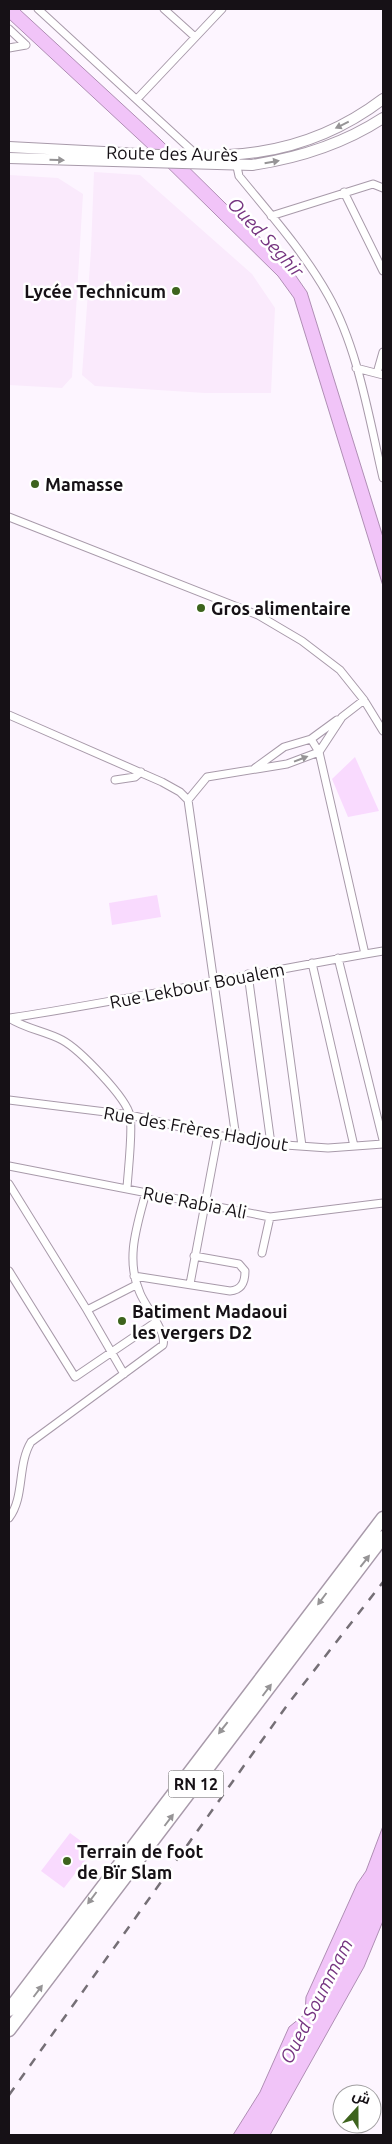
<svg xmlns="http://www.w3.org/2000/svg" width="392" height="2144" font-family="Ubuntu,Cairo,sans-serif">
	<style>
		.built { fill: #faeafc }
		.green { fill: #f9dafe }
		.water { fill: #f1c4f8; stroke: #af8eb4 }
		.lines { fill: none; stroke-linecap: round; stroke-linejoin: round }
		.street-casing { stroke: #a89aaa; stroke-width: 9 }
		.secondary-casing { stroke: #a89aaa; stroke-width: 12 }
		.highway-casing { stroke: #a89aaa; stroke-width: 15 }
		.street { stroke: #fff; stroke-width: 7 }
		.secondary { stroke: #fff; stroke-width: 10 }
		.highway { stroke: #fff; stroke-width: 12 }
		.rail { stroke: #756f76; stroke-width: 2.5; stroke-dasharray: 9 9; stroke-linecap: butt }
		.oneway { fill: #969496 }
		.poi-dot { fill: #3d631d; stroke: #fff; stroke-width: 2 }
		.labels { text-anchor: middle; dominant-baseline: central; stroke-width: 5; stroke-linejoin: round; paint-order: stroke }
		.shield { fill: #fff; stroke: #5c585c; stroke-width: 1 }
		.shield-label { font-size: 16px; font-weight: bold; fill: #161116 }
		.street-label { font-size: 18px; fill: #161116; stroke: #fff }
		.poi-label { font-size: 18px; font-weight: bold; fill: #161116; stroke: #fff; text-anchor: start }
		.water-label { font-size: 19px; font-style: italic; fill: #763581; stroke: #fff }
	</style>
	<rect width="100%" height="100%" fill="#fdf5ff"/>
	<path class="built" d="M94,172L140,175L252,274L275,308L271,393H205L95,386L82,375L91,250Z
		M9,175L58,178L83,194L72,377L62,388L9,385Z"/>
	<path class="green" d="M355,757L379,811L348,817L332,779Z
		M157,895L161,917L112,925L109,903Z
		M70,1833L93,1850L64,1888L41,1871Z"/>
	<path class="water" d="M9,9H19L160,139L289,266L307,292L383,537V586L294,298L278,276L150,150L9,19Z
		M383,1826V1921L364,1967L270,2135H233L260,2092L289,2027L305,2014L306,1997L357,1884L366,1871Z"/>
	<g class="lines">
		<g class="street-casing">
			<path id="street" d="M38,9L199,157
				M164,9L195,37
				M9,29L26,45
				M9,48L26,45
				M137,99L222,9
				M236,162L239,176C270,214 304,252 328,295C358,348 369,418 383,478
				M344,192L383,271
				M271,216L373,184L383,188
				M356,368L383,375
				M377,373L383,352
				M9,517L258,615L302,641L340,670L364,700L383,731
				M9,715L162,782L180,792L188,800L236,1138
				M311,739L319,752L365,954
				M255,768L284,747L311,739L337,720
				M115,780L135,777L141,772
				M188,800L207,777L287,764L319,752L342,717L364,700
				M338,958L383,1140
				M312,963L354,1146
				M278,969L302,1146
				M248,974L271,1144
				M9,1018C26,1029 45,1031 62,1040C79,1049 127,1098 130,1116C133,1130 128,1171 127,1188
				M10,1018C135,999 259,972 383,951
				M9,1100L130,1115L210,1134L271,1144L328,1148L383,1144
				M9,1166L270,1217L383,1203
				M9,1184L87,1310L124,1374
				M262,1253L270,1217
				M9,1271L75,1377L156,1322
				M134,1276L230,1291C242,1290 245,1282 245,1271L239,1264L194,1256
				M190,1284L218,1135
				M87,1310L136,1285
				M9,1518C25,1497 17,1465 31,1442L163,1345C167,1332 145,1306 140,1293C125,1259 137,1226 146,1192"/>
		</g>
		<g class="secondary-casing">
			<path id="secondary" d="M9,147C47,149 85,151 123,153C221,159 300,162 383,99
				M9,158L252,165C299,158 343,144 383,118"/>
		</g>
		<g class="highway-casing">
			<path id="highway" d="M9,2010L383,1518
				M9,2030L383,1537"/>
		</g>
		<use href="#street" class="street"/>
		<use href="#secondary" class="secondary"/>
		<use href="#highway" class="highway"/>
		<path class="rail" d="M9,2095L288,1704L383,1582"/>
	</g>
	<defs><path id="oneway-solid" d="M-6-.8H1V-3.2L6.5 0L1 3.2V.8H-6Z" transform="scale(1.25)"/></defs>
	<g class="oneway">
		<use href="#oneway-solid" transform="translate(342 125) rotate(154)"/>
		<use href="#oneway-solid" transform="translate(57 160) rotate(2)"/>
		<use href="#oneway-solid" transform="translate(272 162) rotate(-10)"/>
		<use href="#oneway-solid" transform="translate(301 759) rotate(-21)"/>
		<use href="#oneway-solid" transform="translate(365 1561) rotate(-52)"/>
		<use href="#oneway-solid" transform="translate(322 1599) rotate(127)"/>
		<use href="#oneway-solid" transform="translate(267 1690) rotate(-53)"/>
		<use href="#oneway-solid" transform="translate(223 1728) rotate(128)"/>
		<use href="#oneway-solid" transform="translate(169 1820) rotate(-53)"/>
		<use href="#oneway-solid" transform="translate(92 1898) rotate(127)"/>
		<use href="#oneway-solid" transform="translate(38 1991) rotate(-53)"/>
	</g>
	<g class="poi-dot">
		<circle cx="176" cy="291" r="5"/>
		<circle cx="35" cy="484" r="5"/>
		<circle cx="201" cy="608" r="5"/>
		<circle cx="122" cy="1321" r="5"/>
		<circle cx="67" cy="1861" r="5"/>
	</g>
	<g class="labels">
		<rect class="shield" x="168.5" y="1770.5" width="55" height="27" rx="4"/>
		<g class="shield-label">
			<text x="196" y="1784">RN 12</text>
		</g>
		<g class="street-label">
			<text transform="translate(172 153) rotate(1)">Route des Aurès</text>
			<text transform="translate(197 985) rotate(-11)">Rue Lekbour Boualem</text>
			<text transform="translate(196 1128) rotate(10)">Rue des Frères Hadjout</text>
			<text transform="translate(195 1202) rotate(11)">Rue Rabia Ali</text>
		</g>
		<g class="poi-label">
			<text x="166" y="291" text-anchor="end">Lycée Technicum</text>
			<text x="45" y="484">Mamasse</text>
			<text x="211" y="608">Gros alimentaire</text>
			<text x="132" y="1311">Batiment Madaoui<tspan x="132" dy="21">les vergers D2</tspan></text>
			<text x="77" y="1851">Terrain de foot<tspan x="77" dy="21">de Bïr Slam</tspan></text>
		</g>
		<g class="water-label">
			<text transform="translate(266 237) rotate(47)">Oued Seghir</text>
			<text transform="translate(316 2001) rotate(-63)">Oued Soummam</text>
		</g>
	</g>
	<rect width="392" height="2144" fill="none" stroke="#161116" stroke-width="20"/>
	<g transform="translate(357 2109) rotate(21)"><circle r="24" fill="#ffffff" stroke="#a2a0a2"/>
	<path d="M0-4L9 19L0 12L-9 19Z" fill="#3d631d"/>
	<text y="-8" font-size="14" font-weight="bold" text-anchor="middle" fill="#161116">ش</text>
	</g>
</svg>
